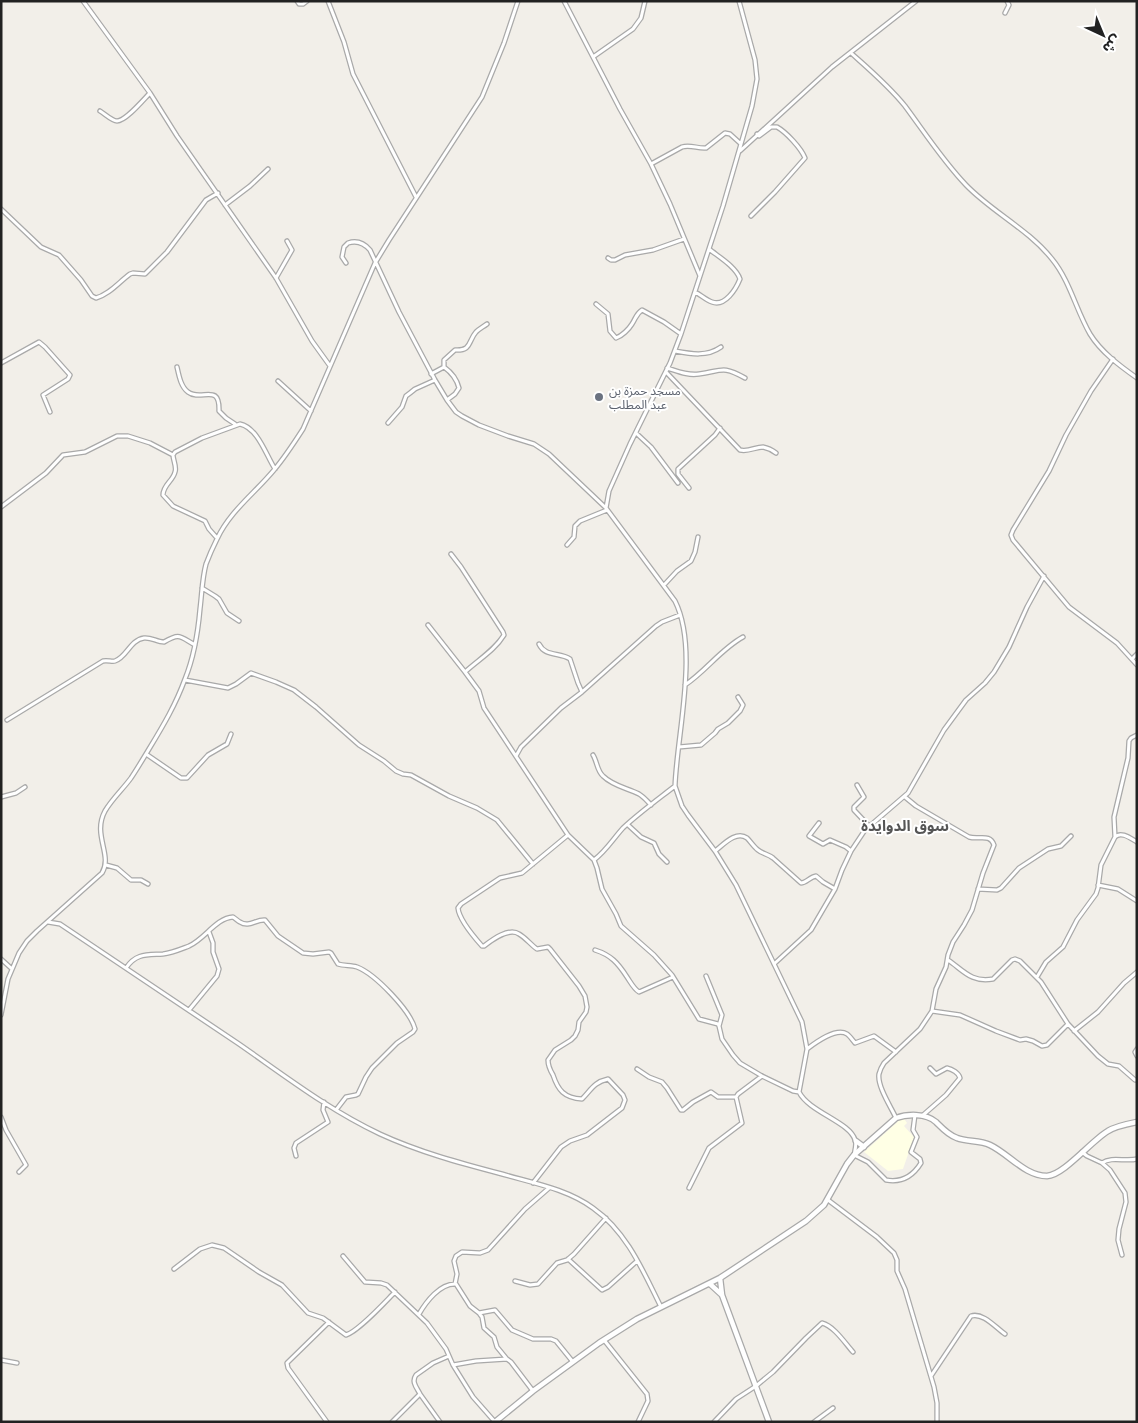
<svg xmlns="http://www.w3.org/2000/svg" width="1138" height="1423" font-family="'Noto Sans','Noto Sans Arabic',sans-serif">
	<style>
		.education { fill: #ffffe5 }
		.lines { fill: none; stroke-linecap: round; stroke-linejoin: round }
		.minor-casing { stroke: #a9a9a9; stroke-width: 5.5 }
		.tertiary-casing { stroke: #a9a9a9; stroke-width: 7 }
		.minor { stroke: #fff; stroke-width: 3 }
		.tertiary { stroke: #fff; stroke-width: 4.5 }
		.worship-dot { fill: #6b7280; stroke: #fff; stroke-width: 2 }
		.labels { text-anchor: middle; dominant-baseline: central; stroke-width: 4; stroke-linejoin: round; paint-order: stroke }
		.worship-label { font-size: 12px; fill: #5b616d; stroke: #fff; text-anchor: start }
		.quarter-label { font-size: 15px; font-weight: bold; fill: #555; stroke: #fff }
	</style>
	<rect width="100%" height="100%" fill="#f2efe9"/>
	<path class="education" d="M903,1117L907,1123L904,1126L914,1137L903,1169L888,1171L864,1152Z"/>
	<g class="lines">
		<g class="minor-casing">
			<path id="minor" d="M83,1L150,93L177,136L276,278L312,341L330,366
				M297,1L299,4H303L307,1
				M328,1L344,42L353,74L416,197
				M564,1L620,109L651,164L670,204L700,276
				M1005,13L1009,5L1007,1
				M851,53C870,70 889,86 905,106C925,133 943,161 966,185C992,212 1028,229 1052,259C1070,281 1076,310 1090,334C1101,352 1120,366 1137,378
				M593,57L633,29L641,18L645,1
				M100,111C105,114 112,121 117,121C126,121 144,99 150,93
				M740,151L832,67L916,1
				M651,164L682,147C690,144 698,149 706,148L725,133L730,134L741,144
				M225,205L250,186L268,169
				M1,209L41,247L59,255L81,280L92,296L96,298C110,294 119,282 130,274L133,273L145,274L167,252L206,200L218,193
				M751,216L775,192L805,158C801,148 786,132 777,127H771L759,136L757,134
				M608,258L611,260H615L625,255L653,250L684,239
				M346,263L342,257L344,247L348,243C357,240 364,243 370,250L399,312L435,380L447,400L456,412L462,416L479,425L508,436L534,444L549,454L606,508L675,601C699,649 677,733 675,786L682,806L688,815L715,851L736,885L802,1022L807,1049L799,1092C809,1112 850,1122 855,1140C857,1144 855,1150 854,1155L868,1162L886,1180C902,1183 913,1176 921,1163L920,1159L911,1152L917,1137L913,1130L915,1115
				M276,278L292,250L287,241
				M695,292C701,295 706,300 712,302C725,307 736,289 740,279C736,267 719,257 709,249
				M596,304L608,314L610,331L616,338C622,336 629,329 632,324C636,318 636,314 642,310L664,322L681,334
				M675,351C691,354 707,357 721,347
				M1113,359L1091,391L1066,435L1049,471L1013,530L1011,535L1013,540L1069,607L1117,643L1137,665
				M1,363L39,342L45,347L70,375L68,379L43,395L50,412
				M177,367C179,376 181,387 188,392C201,402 220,382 219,411L226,418L235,424
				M667,368C677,371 688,376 699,374C722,371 722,365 745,378
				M666,372L740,450C749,452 755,447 763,447C768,448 772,450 776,453
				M431,374L444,367
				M278,381L311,411
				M447,400L455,394L459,388C457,380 451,372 444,367V360L455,350C472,351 468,341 476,332C479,329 483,327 487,324
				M388,423L402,407L406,396L410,393L415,389L435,380
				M636,433L651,447L678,483
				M689,488L678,474V469L715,435L720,428
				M1,507L46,473L63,455L85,452L117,436H128L150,443L173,455
				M606,508L609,491L630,444L670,363L681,334L723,206L752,106L757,79L755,60L739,1
				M217,538L209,529L205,521L173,506L163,495C163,485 173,481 175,472C177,467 173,460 173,455L175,452L202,438L240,424C258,428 266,455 275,469
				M567,545L574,537L575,526L580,521L607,510
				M451,554L461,567L503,632L504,635C495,650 478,660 465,672L479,691L484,708L568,835L594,860L597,868L602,889L616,914L621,926L654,955L672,975L699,1019L718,1024L719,1026
				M664,585L677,571L691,561L695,552L698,537
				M202,588L215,596L219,599L227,613L239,621
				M428,625L465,672
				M539,644C545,657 560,652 570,659L578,683L582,692
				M1132,659L1137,654
				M185,680L228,688L236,684L251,673L276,682L294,690L316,707L359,745L384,761L396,771L403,774L411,775L449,796L477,808L497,820L533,864
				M685,685C706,671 721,649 743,637
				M7,720L103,661C108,660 112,662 115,661C127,657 130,640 144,638C151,637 157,642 164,642C180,633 179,636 195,645
				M679,747L701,745L715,733L718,729L728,723L740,711L743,705L738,697
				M146,754L181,778H187L208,755L227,744L231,734
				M593,755C597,761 597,771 603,776C613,786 627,788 639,794C644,797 647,801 651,805
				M516,756L521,747L561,708L582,692L656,626L662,622L680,615
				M857,785L864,797L854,807V810L869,826
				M1,797L16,793L25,787
				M819,823L809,836L823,844L830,840L846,847L851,851
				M628,825L641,837L654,843L659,854L667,862
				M1115,837L1114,817L1128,758L1129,741L1131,738L1137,735
				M715,851C723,845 736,830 747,838C751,842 754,847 758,850C763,854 768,854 773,858L801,883C806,883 810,877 816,876L823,882L835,889
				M594,860C606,851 613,839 623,828C639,813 657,800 675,786
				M106,865L117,868L131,880H141L148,884
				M1098,885L1118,889L1137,901
				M978,889L997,890L1001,888L1019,868L1048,849L1061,846L1071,836
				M48,922L60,924C120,964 180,1004 239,1044C285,1076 329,1110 380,1134C419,1152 460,1163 502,1174C533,1183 567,1189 593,1208C627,1232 643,1271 661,1307
				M595,950C611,955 618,963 627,977C631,983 634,989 639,992L673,977
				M1,959L12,969
				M948,960C963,970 971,983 993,979L1012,960L1015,959L1020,961L1041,982L1068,1024L1098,1056L1108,1064L1119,1066L1135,1080H1137
				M774,964L811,930L835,889L842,870L851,851L865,830L908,793L944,730L966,700L985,683L994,672L1009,647L1027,607L1044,576
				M126,968C136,953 147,955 163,954C172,953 181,949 189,946C205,939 216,918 233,917C236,919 238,921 240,922C249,928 256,919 265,920L278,936L303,953L313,954L329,952L331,953L338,964C344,966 351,965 357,967C375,974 410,1010 415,1029L413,1032L397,1043L372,1068L366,1077L358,1094L356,1095L346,1097L336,1110
				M706,976L722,1015L719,1026L722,1039L733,1055L740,1063L762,1076L793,1091L799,1092
				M1037,977L1046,962L1063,947L1077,920L1096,894L1098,888L1101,865L1115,837C1121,831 1130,838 1137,842
				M189,1010L217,976L219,969L213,952V943L209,932
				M932,1011L960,1015L996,1031L1020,1040L1026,1039L1033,1041L1042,1046L1047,1045L1068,1024
				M1,1015L8,979L19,953L27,941L37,931L102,873C113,855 92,835 105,811C112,799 123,789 131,778C137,769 143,759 149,749C163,726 176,704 185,679C194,657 198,632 200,609C202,593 202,579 206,564C209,556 213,547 217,539C230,511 255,493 274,470C285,457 294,443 303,429L375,263L389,240L482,97L504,43L518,1
				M1074,1031L1098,1012L1124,983L1137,972
				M807,1049C815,1043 836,1027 847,1034C850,1036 853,1041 855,1043L874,1036L896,1052
				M1137,1049L1135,1052L1137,1056
				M637,1069L649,1077L662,1082L667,1088L681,1110H683L693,1102L711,1092L718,1097H736
				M922,1116L946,1095L960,1078C959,1073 952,1069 947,1068L936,1074L930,1068
				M1,1117L6,1130L26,1165L19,1172
				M896,1118C891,1107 877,1086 879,1074C880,1070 882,1066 884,1063L920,1029L932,1011L936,989L946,967L948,955L953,942L964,925L972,910L983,873L994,845C990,833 979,840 969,837L916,806L905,797
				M1082,1152L1087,1156L1102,1163L1110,1170L1125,1193L1126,1202L1119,1229L1118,1240L1122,1255
				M296,1156L294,1148L296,1143L328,1122L323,1110L324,1102
				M1102,1163C1112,1156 1125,1162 1137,1159
				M533,1183L561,1147L570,1141L587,1135L622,1108L625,1100L623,1095L608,1079C594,1082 591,1090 582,1099C564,1098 558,1090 553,1075C550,1070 548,1066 548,1060L555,1050L571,1040L575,1036L578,1030L579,1022L586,1012L587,1007L585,996L579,986L550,949L548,947L537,949C531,945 526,938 519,934C509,927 492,940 484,946H482C474,937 459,919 458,908L461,904L500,878L522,873L568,835
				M689,1188L709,1148L742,1123L736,1097L738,1094L762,1076
				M828,1200L877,1237L894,1253L897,1260V1271L905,1289L934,1387L937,1403V1422
				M343,1256L365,1282L381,1283L387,1285L427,1323L446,1349L453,1365L473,1397L495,1422
				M568,1259L602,1290L608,1287L637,1261
				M174,1269L200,1249L212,1245L224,1248L259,1272L282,1285L308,1313L323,1318L346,1335C359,1331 385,1302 395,1292
				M515,1281L530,1285L538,1284L557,1263L567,1260L574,1254L606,1218
				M455,1284L457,1274L454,1261L456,1256L462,1252L480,1253L488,1250L525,1209L549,1188
				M479,1313L495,1310L512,1330L533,1339H551L556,1341L573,1362
				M419,1314C426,1302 440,1283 456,1284L470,1306L479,1313L482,1317L484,1328L494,1337L497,1347L506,1358
				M604,1340L647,1394L648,1401L638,1422
				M1,1360L17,1363
				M453,1365L476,1361L507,1359L511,1362L533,1391
				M931,1376L971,1316C983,1312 996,1328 1005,1334
				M420,1394L440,1422
				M327,1422L288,1368L287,1363L329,1322
				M392,1422L420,1394C417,1388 411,1382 416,1375L433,1363L449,1356
				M714,1422L736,1399L756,1386L773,1372L806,1338L822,1323C834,1326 845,1343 853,1352
				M814,1422L833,1408"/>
		</g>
		<g class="tertiary-casing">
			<path id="tertiary" d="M856,1141L864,1147
				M720,1278L722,1295L769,1422
				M710,1284L722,1295
				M495,1422L533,1391L599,1343L637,1319L720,1278L806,1221L824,1205L847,1164L854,1155L896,1118C907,1114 926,1113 936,1122C942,1128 948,1135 957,1138C967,1142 980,1140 990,1145C1009,1154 1025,1176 1047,1176C1064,1175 1091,1141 1108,1131C1116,1126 1127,1124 1137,1122"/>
		</g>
		<use href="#minor" class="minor"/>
		<use href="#tertiary" class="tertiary"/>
	</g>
	<circle class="worship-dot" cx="599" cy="397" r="5"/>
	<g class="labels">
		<g class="worship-label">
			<text x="609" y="390">مسجد حمزة بن<tspan x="609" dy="14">عبد المطلب</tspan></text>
		</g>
		<g class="quarter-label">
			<text x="905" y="825">سوق الدوايدة</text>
		</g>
	</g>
	<rect width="1138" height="1423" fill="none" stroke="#222222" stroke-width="5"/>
	<g transform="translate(1103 35) rotate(136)" stroke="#ffffff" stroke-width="4" paint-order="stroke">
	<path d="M0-4L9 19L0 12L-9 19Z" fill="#222222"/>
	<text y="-8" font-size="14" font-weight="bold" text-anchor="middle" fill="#222222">ش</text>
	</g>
</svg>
